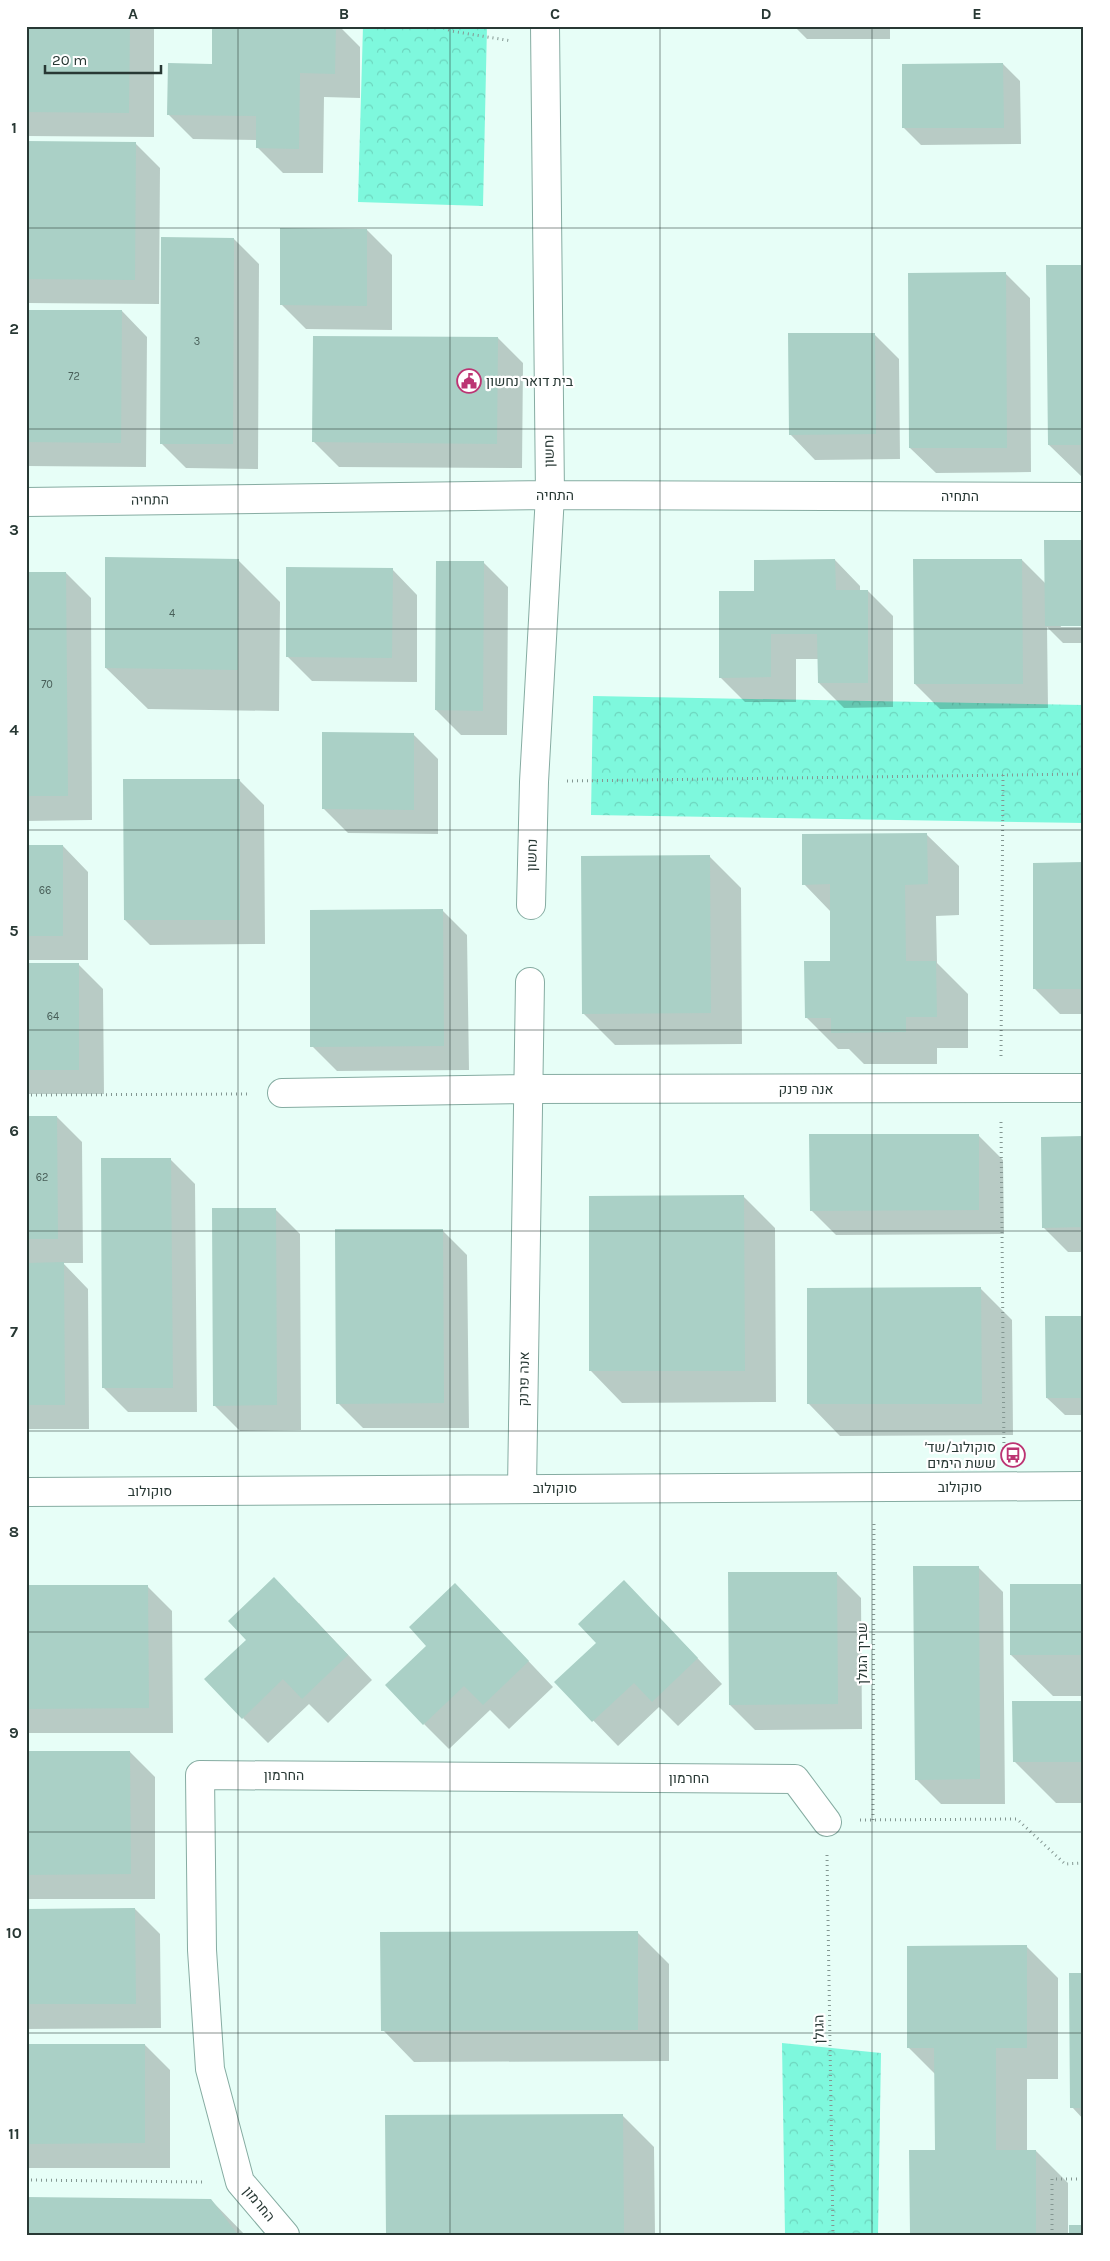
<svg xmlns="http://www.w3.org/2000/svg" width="1110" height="2261" font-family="Karla,Heebo,sans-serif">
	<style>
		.park { fill: url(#park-crowns) }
		.shadow { fill: #0003 }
		.building { fill: #aad0c6 }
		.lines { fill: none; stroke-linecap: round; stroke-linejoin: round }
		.minor-casing { stroke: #86aca2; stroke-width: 30 }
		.path { stroke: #849792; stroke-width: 3; stroke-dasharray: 1 4; stroke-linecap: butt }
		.minor { stroke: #fff; stroke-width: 28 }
		.grid { fill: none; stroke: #283834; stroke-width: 1; stroke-opacity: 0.55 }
		.labels { text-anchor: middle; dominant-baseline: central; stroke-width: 4.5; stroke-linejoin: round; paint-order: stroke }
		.number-label { font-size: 11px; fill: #485e58 }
		.poi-label { font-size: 14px; fill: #283834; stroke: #fff; text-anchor: start }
		.street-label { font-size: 14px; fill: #283834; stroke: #fff }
		.neatline { fill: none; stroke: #283834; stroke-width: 2 }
		.grid-label { font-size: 16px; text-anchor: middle; font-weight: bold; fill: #283834 }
	</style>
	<defs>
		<pattern id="park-crowns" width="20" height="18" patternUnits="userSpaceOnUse" patternTransform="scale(1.25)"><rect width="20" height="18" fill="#7ef8dd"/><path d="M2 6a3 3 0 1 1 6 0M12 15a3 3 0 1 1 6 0" fill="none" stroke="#6dd5be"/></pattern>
	</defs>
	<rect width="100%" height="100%" fill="#e7fef7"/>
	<path class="park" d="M363,26H487L483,206L358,202Z
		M593,696L1084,705V823L591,815Z
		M782,2043L881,2053L878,2235H785Z"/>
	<path class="shadow" d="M26,26H154V137L26,136Z
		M214,26H339L360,47V98L324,97L323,173H283L258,148V140L193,139L168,114L214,65Z
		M794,26H890V39H807Z
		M1003,64L1020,81L1021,144L921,145L904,128Z
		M26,142L135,143L160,168L159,304L26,303Z
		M367,230L392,255V330L306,329L281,304Z
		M234,239L259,264L258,469L186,468L161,443Z
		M1084,266V476H1081L1049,445Z
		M1005,273L1030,298L1031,472L936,473L910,448Z
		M26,311H122L147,337L146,467L26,466Z
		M874,334L899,359L900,459L815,460L790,434Z
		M498,338L523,363L522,468L339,467L314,442Z
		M238,560L280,602L279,711L148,709L106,668Z
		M835,560L860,586V591H868L893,616V707L844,708L819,683V659H796V702H745L720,677L755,592Z
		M1022,560L1046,584L1061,627H1084V643H1063L1047,627L1048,708L940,709L915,684Z
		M483,562L508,587L507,735H461L436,710Z
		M392,569L417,595V682L312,681L287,656Z
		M26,573H66L91,598L92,820L26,821Z
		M413,734L438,759V834L348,833L323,808Z
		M239,780L264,805L265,944L150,945L125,920Z
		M927,835L959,866V915L936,916L937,963L968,994V1048H937V1064H864L849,1049H838L806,1017L831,962V912L804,884Z
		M63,846L88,872V960H26V847Z
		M710,857L741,888L742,1044L615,1045L583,1013Z
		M1084,864V1014H1060L1035,989Z
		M442,910L467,935L469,1070L337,1071L312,1046Z
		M26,964H78L103,989L104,1094H26Z
		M26,1117H57L82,1142L83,1263H63L88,1289L89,1429H26Z
		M978,1135L1003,1160L1004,1234L836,1235L811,1210Z
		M1084,1138V1252H1068L1043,1227Z
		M170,1159L195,1184L197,1412H128L103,1387Z
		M744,1197L775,1228L776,1402L622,1403L591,1371Z
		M275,1209L300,1234L301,1430L240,1431L215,1406Z
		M442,1230L467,1255L469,1428H363L338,1403Z
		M981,1289L1012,1320L1013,1435L840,1436L809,1404Z
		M1084,1317V1415H1065L1047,1398Z
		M978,1567L1003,1592L1005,1804H941L916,1779Z
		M836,1573L861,1598L862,1729L755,1730L730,1705Z
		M1084,1585V1696H1053L1011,1655Z
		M26,1586H147L172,1611L173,1733H27Z
		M299,1603L372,1680L328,1723L309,1704L268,1743L243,1718Z
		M649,1607L722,1684L678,1726L659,1707L618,1746L556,1682Z
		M480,1610L553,1687L509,1729L490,1710L449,1749L424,1724Z
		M1084,1702V1803H1056L1014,1761Z
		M26,1752H130L155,1777V1899H26Z
		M135,1909L160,1934L161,2028L26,2029V1910Z
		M637,1932L669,1964V2061L414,2062L383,2030Z
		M1026,1946L1058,1978V2079H1027V2151H1036L1068,2183V2235H911L936,2151L935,2074L909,2048Z
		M1084,1974V2120L1072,2107Z
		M145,2045L170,2070V2168H26V2046Z
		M622,2115L654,2147L655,2235H387Z
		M211,2200L245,2235H26Z"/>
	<path class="building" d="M26,26H130L129,113L26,112Z
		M212,26H336L335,74L300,73L299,149L256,148V116L167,115L168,63L212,64Z
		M1003,63L1004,128H902V64Z
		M26,141L136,142L135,280L26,279Z
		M280,228L367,229V306L280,305Z
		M161,237L234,238L233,444H160Z
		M1046,265H1084V445H1048Z
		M1006,272L1007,448H909L908,273Z
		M26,310H122L121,443L26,442Z
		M788,333H875L876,434L789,435Z
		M313,336L498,337L497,444L312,442Z
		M1044,540H1084V626H1045Z
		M105,557L239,559L238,670L105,668Z
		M835,559L836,590H868V683H818L817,634H771V677L719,678V591H754V560Z
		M913,559H1022L1023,684H914Z
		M436,561H484L483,711L435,710Z
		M286,567L393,568L392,658L286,657Z
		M26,572H66L68,796H26Z
		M322,732L414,733V810L322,809Z
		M123,779H240V920H124Z
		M927,833L928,884L905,885L906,961H936L937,1017H906V1032L831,1033V1018H805L804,961H830V884L802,885V834Z
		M26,845H63V936H26Z
		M710,855L711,1013L582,1014L581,856Z
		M1084,862V989H1033V863Z
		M443,909L444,1046L310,1047V910Z
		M26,963H79V1070H26Z
		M26,1116H57L58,1239H26Z
		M809,1134H979V1210L810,1211Z
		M1084,1136V1227L1042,1228L1041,1137Z
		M101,1158H171L173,1388H102Z
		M744,1195L745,1371H589V1196Z
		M212,1208H276L277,1405L213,1406Z
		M335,1229H443L444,1403L336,1404Z
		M64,1262L65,1405H26V1263Z
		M981,1287L982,1404H807V1288Z
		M1045,1316H1084V1398H1046Z
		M913,1566H979L980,1779L915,1780Z
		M728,1572H837L838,1704L729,1705Z
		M274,1577L348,1655L302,1699L283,1679L242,1719L204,1679L246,1640L228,1621Z
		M624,1580L698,1658L652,1702L634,1683L592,1722L554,1682L596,1643L578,1624Z
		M455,1583L529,1661L483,1705L464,1686L423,1725L385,1685L426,1646L409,1627Z
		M1010,1584H1084V1655H1010Z
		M26,1585H148L149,1708L26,1709Z
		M1012,1701H1084V1762H1013Z
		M26,1751H130L131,1874L26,1875Z
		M135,1908L136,2004H26V1909Z
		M638,1931V2030L381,2031L380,1932Z
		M1027,1945V2048H996V2150H1036V2235H910L909,2150H935L934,2048H907V1946Z
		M1069,1973H1084V2108H1070Z
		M26,2044H145V2143L26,2144Z
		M623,2114L624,2235H386L385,2115Z
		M26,2197L211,2199L238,2235H26Z
		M1069,2225H1084V2235H1069Z"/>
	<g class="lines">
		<g class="minor-casing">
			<path id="minor" d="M26,502L550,495L1084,497
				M531,905L534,782L550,495L545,26
				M282,1093L528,1089L1084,1088
				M522,1488L530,982
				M26,1492L1084,1486
				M285,2235L240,2182L210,2069L202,1950L200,1775L795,1779L827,1822"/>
		</g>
		<path class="path" d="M439,26L451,31L512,41
			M567,781L1084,774
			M1001,1056L1003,775
			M26,1095L248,1094
			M1001,1122L1004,1453
			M860,1820L1017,1819L1065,1864L1084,1863
			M873,1820L874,1520
			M827,1855L833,2235
			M26,2180L204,2182
			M1052,2235V2179H1084"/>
		<use href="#minor" class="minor"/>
	</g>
	<path class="grid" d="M238,26V2235M450,26V2235M660,26V2235M872,26V2235M26,228H1084M26,429H1084M26,629H1084M26,830H1084M26,1030H1084M26,1231H1084M26,1431H1084M26,1632H1084M26,1832H1084M26,2033H1084"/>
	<defs>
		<g id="civic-ring" transform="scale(1.25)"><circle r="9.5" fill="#fff" stroke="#bc3473" stroke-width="1.5"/><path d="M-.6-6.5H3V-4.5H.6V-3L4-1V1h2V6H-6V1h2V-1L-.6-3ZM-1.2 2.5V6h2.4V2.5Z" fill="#bc3473"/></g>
		<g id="bus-ring" transform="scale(1.25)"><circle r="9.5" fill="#fff" stroke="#bc3473" stroke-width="1.5"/><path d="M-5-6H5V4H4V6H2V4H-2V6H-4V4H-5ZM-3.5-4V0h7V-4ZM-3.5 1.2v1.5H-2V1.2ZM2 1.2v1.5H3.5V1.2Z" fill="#bc3473"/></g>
	</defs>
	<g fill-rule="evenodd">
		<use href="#civic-ring" x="469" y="381"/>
		<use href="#bus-ring" x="1013" y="1455"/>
	</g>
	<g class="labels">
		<g class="number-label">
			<text x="197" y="341">3</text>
			<text x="74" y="376">72</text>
			<text x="172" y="613">4</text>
			<text x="47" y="684">70</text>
			<text x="45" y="890">66</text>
			<text x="53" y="1016">64</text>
			<text x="42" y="1177">62</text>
		</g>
		<g class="poi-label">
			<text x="486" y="381">בית דואר נחשון</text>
			<text x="996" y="1447" text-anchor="end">סוקולוב/שד׳<tspan x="996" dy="16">ששת הימים</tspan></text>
		</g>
		<g class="street-label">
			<text transform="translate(549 451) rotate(-91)">נחשון</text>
			<text x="555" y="495">התחיה</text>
			<text x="960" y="496">התחיה</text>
			<text transform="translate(150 500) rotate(-1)">התחיה</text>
			<text transform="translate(532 855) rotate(-89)">נחשון</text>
			<text x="806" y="1089">אנה פרנק</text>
			<text transform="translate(524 1379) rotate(-89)">אנה פרנק</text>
			<text x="960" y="1487">סוקולוב</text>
			<text x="555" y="1488">סוקולוב</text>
			<text x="150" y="1491">סוקולוב</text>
			<text transform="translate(862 1653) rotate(-90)">שביך הגולן</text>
			<text x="284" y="1775">החרמון</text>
			<text x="689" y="1778">החרמון</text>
			<text transform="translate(819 2029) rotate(-91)">הגולן</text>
			<text transform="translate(259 2204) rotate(50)">החרמון</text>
		</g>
	</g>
	<rect width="1110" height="2261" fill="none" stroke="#ffffff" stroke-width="55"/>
	<path d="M45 65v8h116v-8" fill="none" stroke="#283834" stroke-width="2.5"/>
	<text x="52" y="65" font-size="15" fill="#283834" stroke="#ffffff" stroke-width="4" paint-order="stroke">20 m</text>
	<rect x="28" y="28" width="1054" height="2206" class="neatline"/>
	<g class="grid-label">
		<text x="133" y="19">A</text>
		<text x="344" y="19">B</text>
		<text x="555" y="19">C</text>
		<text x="766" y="19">D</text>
		<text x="977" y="19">E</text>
		<text x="14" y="133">1</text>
		<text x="14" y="334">2</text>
		<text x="14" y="535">3</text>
		<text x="14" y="735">4</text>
		<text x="14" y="936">5</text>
		<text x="14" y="1136">6</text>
		<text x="14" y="1337">7</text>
		<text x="14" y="1537">8</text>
		<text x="14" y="1738">9</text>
		<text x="14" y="1938">10</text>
		<text x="14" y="2139">11</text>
	</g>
</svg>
